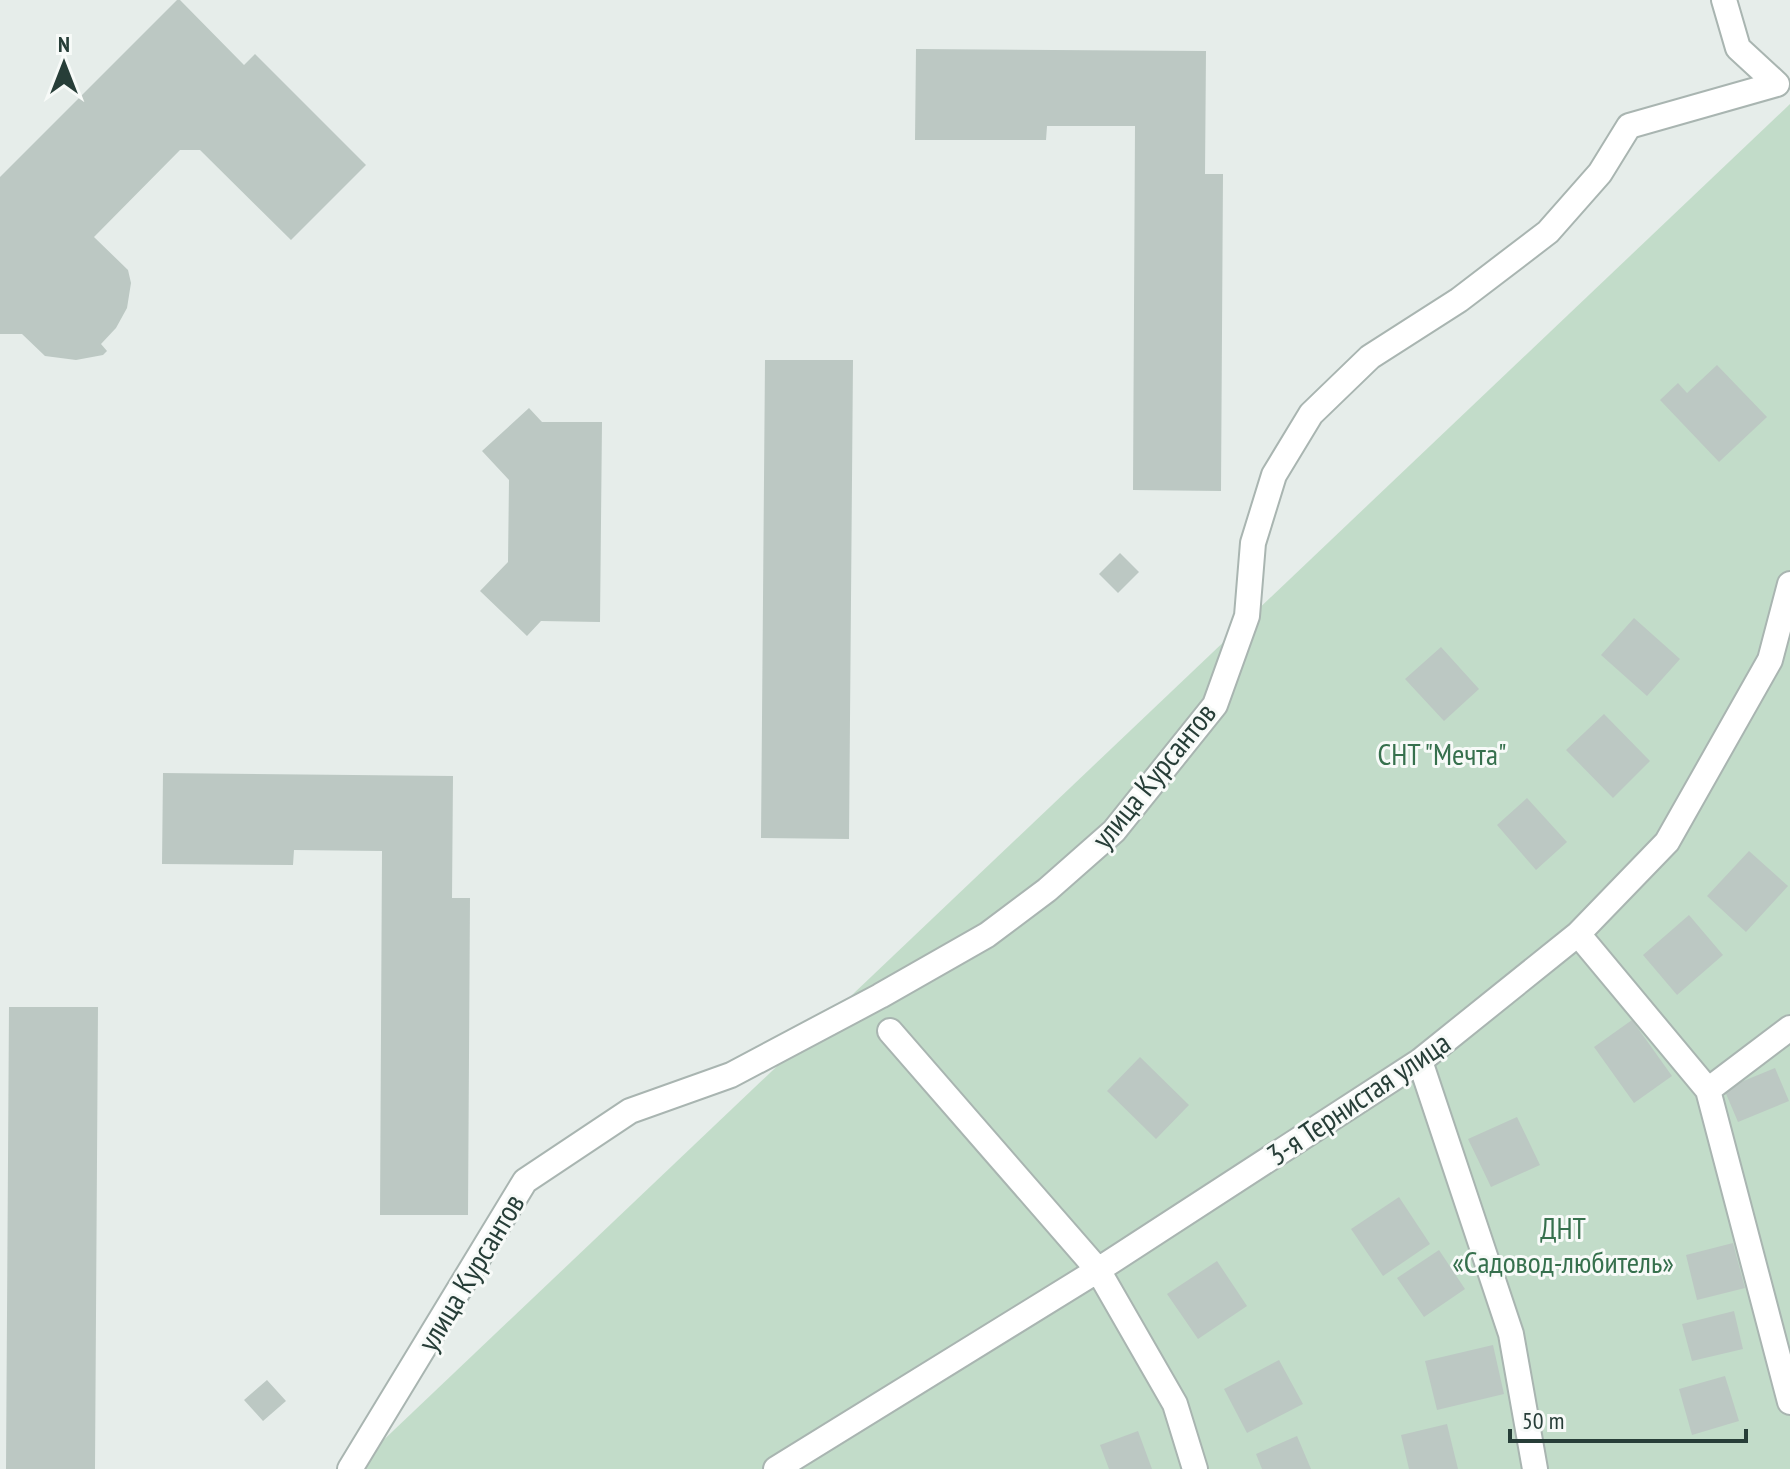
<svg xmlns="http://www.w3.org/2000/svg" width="1790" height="1469" font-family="'PT Sans Narrow',sans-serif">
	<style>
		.green { fill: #c2dcc9 }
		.building { fill: #bcc8c3 }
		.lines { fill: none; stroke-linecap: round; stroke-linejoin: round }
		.street-casing { stroke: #a9b5b1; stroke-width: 28 }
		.street { stroke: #fff; stroke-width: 24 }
		.labels { text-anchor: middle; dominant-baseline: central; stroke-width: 6; stroke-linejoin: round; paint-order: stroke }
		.park-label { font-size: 30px; fill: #36704d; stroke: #f7faf8 }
		.street-label { font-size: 30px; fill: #273e38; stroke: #f7faf8 }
	</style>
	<rect width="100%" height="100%" fill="#e6edea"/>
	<path class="green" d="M1790,104V1469H353Z"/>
	<path class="building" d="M177,0H180L244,65L255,54L366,165L291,240L200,150H180L94,237L128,270L131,283L127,308L116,328L101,344L107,351L103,355L76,360L45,356L22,334H0V177Z
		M916,49L1206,51L1205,174H1223L1221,491L1133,490L1135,126H1047L1046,140H915Z
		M765,360H853L849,839L761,838Z
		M1717,365L1767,417L1719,462L1660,400L1678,383L1687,393Z
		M529,408L542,422H602L600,622L541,621L527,636L480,591L508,562L509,480L482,451Z
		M1120,553L1139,572L1118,593L1099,574Z
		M1634,618L1680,659L1647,696L1601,655Z
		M1441,647L1479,689L1444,721L1405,679Z
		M1604,714L1650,761L1613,798L1566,750Z
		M163,773L453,776L452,898H470L468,1215H380L382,851L294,850L293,865L162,864Z
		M1527,798L1567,842L1536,870L1497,825Z
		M1749,851L1788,886L1746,932L1707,896Z
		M1689,915L1723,955L1677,995L1643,955Z
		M9,1007H98L95,1469H6Z
		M1632,1020L1672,1076L1634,1103L1594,1047Z
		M1140,1057L1189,1105L1156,1139L1107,1091Z
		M1775,1068L1789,1101L1738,1122L1724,1089Z
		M1517,1117L1540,1165L1491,1187L1468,1139Z
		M1399,1197L1430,1244L1383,1276L1351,1229Z
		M1733,1243L1745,1288L1697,1300L1686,1255Z
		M1439,1250L1465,1289L1424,1317L1397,1278Z
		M1217,1261L1247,1306L1198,1339L1167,1294Z
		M1734,1311L1743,1349L1692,1361L1682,1324Z
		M1493,1345L1504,1394L1437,1410L1425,1361Z
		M1279,1360L1303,1404L1247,1433L1224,1389Z
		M1725,1376L1739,1421L1692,1435L1679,1389Z
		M267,1380L286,1401L263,1421L244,1400Z
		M1447,1424L1458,1469H1409L1401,1435Z
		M1138,1431L1152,1469H1109L1100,1445Z
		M1297,1436L1311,1469H1262L1256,1454Z"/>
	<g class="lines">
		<g class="street-casing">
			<path id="street" d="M1578,934L1708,1090L1790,1402
				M890,1031L1098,1270L1175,1404L1195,1469
				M1420,1061L1511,1334L1535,1469
				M1708,1090L1790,1028
				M350,1469L525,1181L630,1111L731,1075L880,996L987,935L1047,890L1114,831L1215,705L1247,616L1253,543L1274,475L1311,414L1370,357L1459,300L1548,232L1600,173L1629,126L1777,84L1738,48L1724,0
				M776,1469L1098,1270L1420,1061L1578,934L1667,842L1770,660L1790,584"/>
		</g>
		<use href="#street" class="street"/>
	</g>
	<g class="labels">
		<g class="park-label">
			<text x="1442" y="753">СНТ "Мечта"</text>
			<text x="1563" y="1227">ДНТ<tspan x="1563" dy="34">«Садовод-любитель»</tspan></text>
		</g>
		<g class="street-label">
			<text transform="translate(1153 775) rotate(-51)">улица Курсантов</text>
			<text transform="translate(1358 1098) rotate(-34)">3-я Тернистая улица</text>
			<text transform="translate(470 1272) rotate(-59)">улица Курсантов</text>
		</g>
	</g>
	<g transform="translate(64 64)" stroke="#f7faf8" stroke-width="6" paint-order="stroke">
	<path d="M0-6L14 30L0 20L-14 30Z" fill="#273e38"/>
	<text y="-12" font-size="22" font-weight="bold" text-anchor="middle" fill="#273e38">N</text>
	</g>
	<path d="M1510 1429v12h236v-12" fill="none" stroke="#273e38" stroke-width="4"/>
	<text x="1522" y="1429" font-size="24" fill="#273e38" stroke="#f7faf8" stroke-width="6" paint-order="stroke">50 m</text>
</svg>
